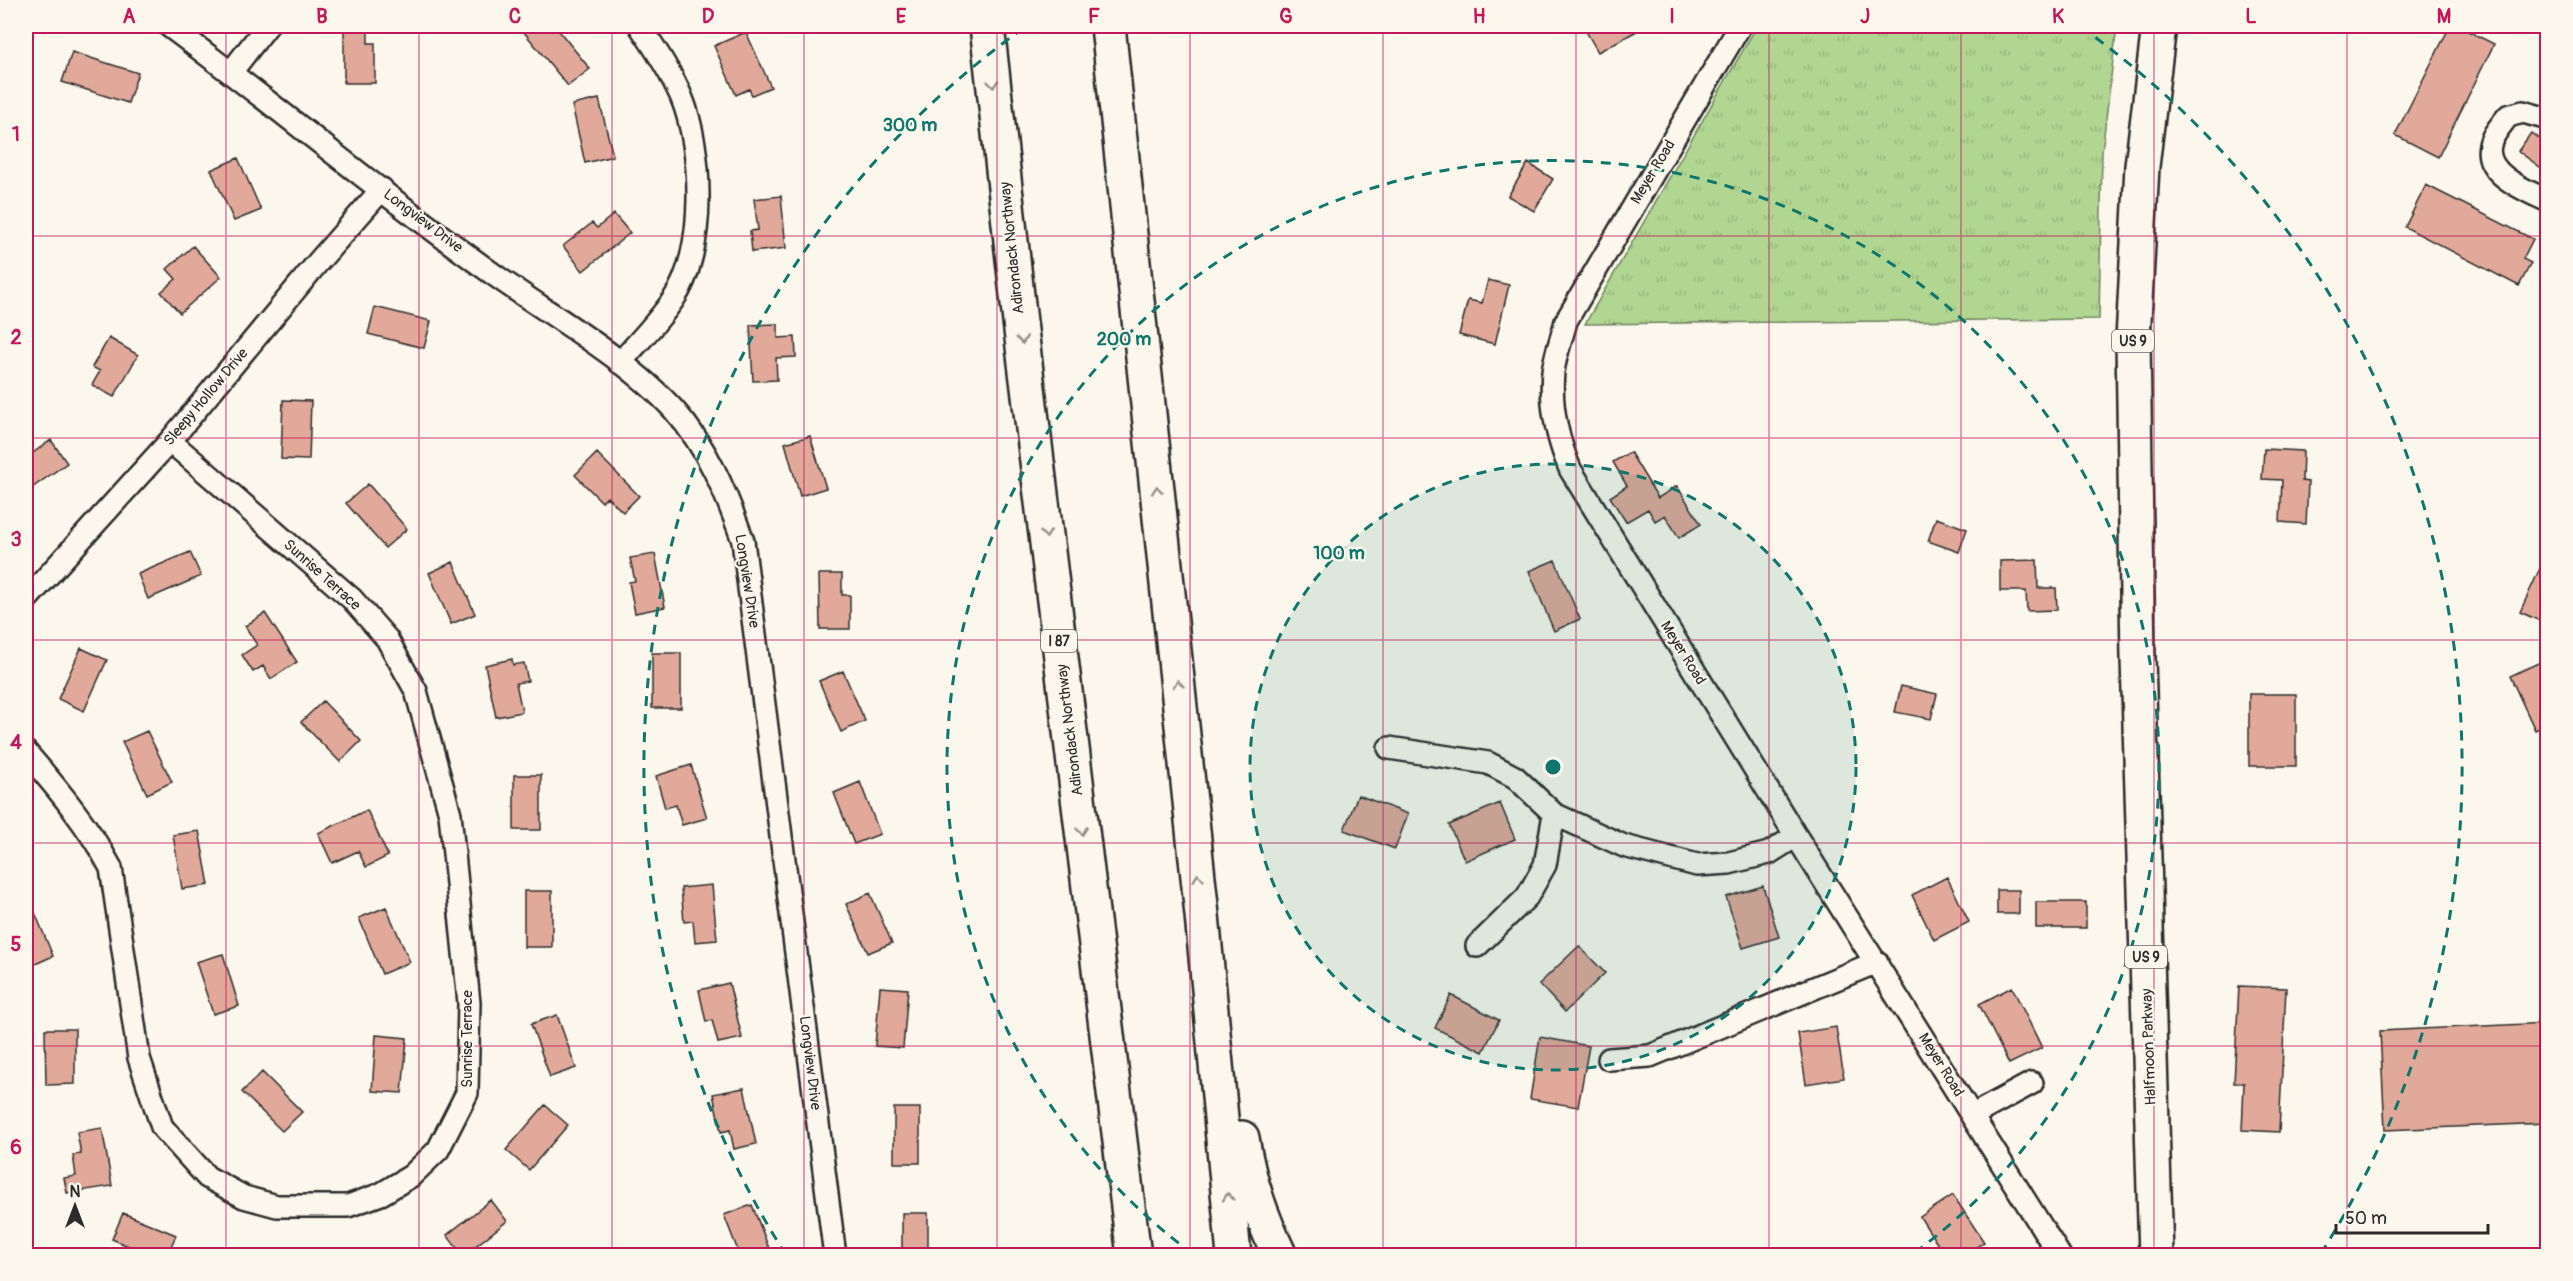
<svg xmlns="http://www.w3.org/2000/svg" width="2573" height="1281" font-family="Pangolin,sans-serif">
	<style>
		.grass { fill: url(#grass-tufts); stroke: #6e805e; stroke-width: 1.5 }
		.building { fill: #e1a999; stroke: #2b2b2b; stroke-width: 1.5 }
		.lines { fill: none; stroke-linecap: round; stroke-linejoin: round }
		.minor-casing { stroke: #2b2b2b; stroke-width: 26 }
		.primary-casing { stroke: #2b2b2b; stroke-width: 38 }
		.motorway-casing { stroke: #2b2b2b; stroke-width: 38 }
		.minor { stroke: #fbf7ec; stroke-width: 21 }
		.primary { stroke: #fbf7ec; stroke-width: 33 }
		.motorway { stroke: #fbf7ec; stroke-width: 33 }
		.oneway { stroke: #93918c }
		.grid { fill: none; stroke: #c2185b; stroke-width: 1.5; stroke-opacity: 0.55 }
		.ring { fill: none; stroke: #0f766e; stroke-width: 3; stroke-dasharray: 10 8 }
		.labels { text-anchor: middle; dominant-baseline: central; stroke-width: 4.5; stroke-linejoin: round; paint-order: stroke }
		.shield { fill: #fbf7ec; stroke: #696865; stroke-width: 1.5 }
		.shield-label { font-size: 14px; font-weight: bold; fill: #2b2b2b }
		.street-label { font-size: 15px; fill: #2b2b2b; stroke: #fbf7ec }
		.centre { fill: #0f766e; stroke: #fbf7ec; stroke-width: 3 }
		.ring-label { font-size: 18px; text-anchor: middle; font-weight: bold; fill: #0f766e; stroke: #fbf7ec; stroke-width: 4.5; stroke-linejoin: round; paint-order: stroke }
		.neatline { fill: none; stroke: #c2185b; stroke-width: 2 }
		.grid-label { font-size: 20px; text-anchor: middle; font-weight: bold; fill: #c2185b }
	</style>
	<defs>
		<pattern id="grass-tufts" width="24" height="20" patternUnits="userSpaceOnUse" patternTransform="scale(1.5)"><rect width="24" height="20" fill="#b1d691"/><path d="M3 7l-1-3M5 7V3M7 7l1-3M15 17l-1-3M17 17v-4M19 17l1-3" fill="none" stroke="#98b87d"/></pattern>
	</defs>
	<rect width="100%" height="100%" fill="#fbf7ec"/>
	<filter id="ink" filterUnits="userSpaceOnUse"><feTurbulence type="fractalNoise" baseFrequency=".0167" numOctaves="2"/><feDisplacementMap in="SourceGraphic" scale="12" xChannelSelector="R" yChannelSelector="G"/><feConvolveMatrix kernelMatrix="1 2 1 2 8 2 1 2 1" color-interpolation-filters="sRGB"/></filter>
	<g filter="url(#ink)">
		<path class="grass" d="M1757,26H2117L2102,152L2099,319L1585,324Z"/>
		<path class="building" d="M344,26H368V43H375V83H344Z
			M519,26H555L590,69L568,86Z
			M1583,26H1646L1598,52Z
			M2450,26H2458L2494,44L2438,157L2395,135Z
			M746,32L771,87L752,95L749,89L736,95L714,46Z
			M72,52L138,73L128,103L62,82Z
			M599,99L613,156L585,163L572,105Z
			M2531,133L2547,145V172L2518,151Z
			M238,158L261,210L234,221L211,170Z
			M1528,163L1553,179L1534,211L1508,196Z
			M2426,185L2533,239L2523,259L2531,263L2519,286L2405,227Z
			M781,196L786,248L752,252L750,231L758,230L754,199Z
			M614,214L630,233L583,271L563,246L592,223L597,228Z
			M193,246L221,277L180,313L161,292L176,279L167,269Z
			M1488,280L1509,285L1495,344L1459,335L1468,300L1482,303Z
			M375,307L431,321L424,348L368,334Z
			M778,324V338L795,337L796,357L776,358L777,380L753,381L750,325Z
			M109,338L138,355L114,397L92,385L100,371L92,367Z
			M283,400L311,401L309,460L281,459Z
			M810,436L826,488L800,496L785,443Z
			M51,440L67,463L26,492V458Z
			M2264,449L2303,451L2302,481L2308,482L2306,524L2280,522L2282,480L2262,479Z
			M1630,452L1658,498L1677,486L1701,524L1679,538L1665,515L1655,521L1648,509L1626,522L1610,497L1627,486L1613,462Z
			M597,453L639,496L623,512L607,497L602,502L575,475Z
			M368,484L407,529L385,548L346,503Z
			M1936,518L1967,529L1959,552L1928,541Z
			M190,552L201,576L148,599L138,574Z
			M2547,553V624L2520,612Z
			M655,554L665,607L635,613L629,582L635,581L630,558Z
			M1555,560L1580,619L1554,631L1529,571Z
			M2037,560L2038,588H2056L2057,610L2027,611L2026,591H2000V561Z
			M453,562L475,614L451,624L429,573Z
			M819,574H842V595H850V629H820Z
			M265,613L297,662L271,679L263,666L253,672L242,655L257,645L245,626Z
			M81,648L107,660L84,711L58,699Z
			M652,653H681V708H652Z
			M512,659L513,665L524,663L528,681L516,683L522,712L496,717L485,665Z
			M2547,659V725L2535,730L2510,676Z
			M843,671L865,721L841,732L819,681Z
			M1901,686L1937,694L1931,719L1895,712Z
			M2249,694H2296V766H2249Z
			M323,701L361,741L340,762L301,722Z
			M147,731L172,782L147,794L122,742Z
			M691,765L707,818L682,825L676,805L665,808L656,776Z
			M514,775H541V830H514Z
			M860,782L880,834L854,844L834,793Z
			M1358,795L1408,814L1395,849L1344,830Z
			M1500,803L1515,839L1465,861L1449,825Z
			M367,810L388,856L366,867L358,851L332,863L318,833Z
			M199,831L209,885L182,889L173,835Z
			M1947,877L1969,922L1934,940L1912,895Z
			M712,885L717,940L695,942L693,921L684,922L681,888Z
			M1763,886L1779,937L1743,948L1726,897Z
			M1997,890H2019V914H1997Z
			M26,891L53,956L31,966L26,952Z
			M524,891H552V947H524Z
			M870,893L892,943L868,953L846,904Z
			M2036,902H2086V928H2036Z
			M386,907L410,962L382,974L359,918Z
			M1579,946L1605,973L1565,1012L1539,984Z
			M223,954L239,1006L213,1014L196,962Z
			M729,983L742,1038L718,1043L712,1020L706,1022L699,990Z
			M2239,986L2286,988L2279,1132L2242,1130L2244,1083H2234Z
			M880,987L908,989L903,1048L875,1046Z
			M2012,987L2042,1048L2009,1064L1979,1004Z
			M1451,995L1499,1020L1483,1052L1435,1028Z
			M557,1015L576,1068L550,1077L531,1024Z
			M2547,1023V1123L2385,1130L2380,1031Z
			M1836,1027L1844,1078L1806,1084L1798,1033Z
			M45,1029H75V1084L46,1085Z
			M376,1035L407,1038L402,1093L372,1091Z
			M1540,1037L1589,1046L1578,1107L1530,1099Z
			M262,1072L302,1112L282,1131L242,1092Z
			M744,1088L756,1144L734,1149L730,1130L721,1132L713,1094Z
			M545,1105L568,1125L529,1170L506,1150Z
			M894,1108H920V1163H894Z
			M102,1128L112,1186L67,1193L64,1178L76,1176L73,1155L81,1154L77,1132Z
			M1953,1195L1984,1242L1963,1256H1945L1920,1217Z
			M491,1200L507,1221L463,1256L447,1235Z
			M752,1205L772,1256H740L724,1215Z
			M123,1213L176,1235L167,1256H152L112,1239Z
			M902,1213H928V1256H902Z"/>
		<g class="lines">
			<g class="minor-casing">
				<path id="minor" d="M169,26C278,107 382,195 493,274C550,315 627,358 674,410C708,448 726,493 743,541L835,1256
					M1740,26L1566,321C1562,338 1555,355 1553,372C1550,405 1557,438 1570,469L1796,836L2060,1256
					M231,72L267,26
					M2548,119L2523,112L2508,116C2502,124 2492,135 2490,145C2483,174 2527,191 2548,201
					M620,363C638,342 658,322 673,300C707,252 703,148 681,96C670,71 655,48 640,26
					M26,600L170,441L319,261L382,189
					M1389,748L1488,763L1515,777L1554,814L1624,846L1697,865L1729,863L1769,853L1796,836
					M26,752C57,788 88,825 111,868L139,1058L162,1127L207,1177L244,1197L277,1206H348L381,1194L411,1176L438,1150L467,1093L469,1003L450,814L416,691L387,639L352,599L170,441
					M1477,946L1527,897L1545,865L1554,814
					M1609,1059L1650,1056L1877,962
					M1973,1115L2032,1083"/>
			</g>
			<g class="primary-casing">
				<path id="primary" d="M2156,1256L2138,658L2133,340L2142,166L2159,26"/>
			</g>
			<g class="motorway-casing">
				<path id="motorway" d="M987,26L1020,322L1134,1256
					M1108,26L1202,915L1234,1256
					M1242,1138C1249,1182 1261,1216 1280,1256"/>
			</g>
			<use href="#minor" class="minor"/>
			<use href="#primary" class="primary"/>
			<use href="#motorway" class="motorway"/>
		</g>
		<defs><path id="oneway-chevron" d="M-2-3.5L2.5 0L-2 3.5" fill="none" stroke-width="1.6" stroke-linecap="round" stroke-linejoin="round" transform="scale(1.5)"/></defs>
		<g class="oneway">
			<use href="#oneway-chevron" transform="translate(993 84) rotate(84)"/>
			<use href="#oneway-chevron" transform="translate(1022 340) rotate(83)"/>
			<use href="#oneway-chevron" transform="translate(1157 490) rotate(-96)"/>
			<use href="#oneway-chevron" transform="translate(1046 534) rotate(83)"/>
			<use href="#oneway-chevron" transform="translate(1178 684) rotate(-96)"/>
			<use href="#oneway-chevron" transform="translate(1082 831) rotate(83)"/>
			<use href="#oneway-chevron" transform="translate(1198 878) rotate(-96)"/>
			<use href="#oneway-chevron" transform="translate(1228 1197) rotate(-95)"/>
		</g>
	</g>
	<path class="grid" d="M226,26V1256M419,26V1256M612,26V1256M804,26V1256M997,26V1256M1190,26V1256M1383,26V1256M1576,26V1256M1769,26V1256M1961,26V1256M2154,26V1256M2347,26V1256M26,236H2548M26,438H2548M26,640H2548M26,843H2548M26,1046H2548"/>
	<circle cx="1553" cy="767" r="303" fill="#0f766e" fill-opacity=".12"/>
	<g class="ring">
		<circle cx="1553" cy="767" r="303"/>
		<path d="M1193 1254A606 606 0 1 1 1913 1254"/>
		<path d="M786 1255A909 909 0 0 1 1025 27M2081 27A909 909 0 0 1 2320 1255"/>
	</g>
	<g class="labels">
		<g class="shield">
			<rect x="2112" y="330" width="42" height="22" rx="4.5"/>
			<rect x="1041" y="630" width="36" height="22" rx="4.5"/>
			<rect x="2125" y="946" width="42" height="22" rx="4.5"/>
		</g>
		<g class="shield-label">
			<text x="2133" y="341">US 9</text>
			<text x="1059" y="641">I 87</text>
			<text x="2146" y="957">US 9</text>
		</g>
		<g class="street-label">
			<text transform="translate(1653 172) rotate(-59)">Meyer Road</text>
			<text transform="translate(423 221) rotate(37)">Longview Drive</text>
			<text transform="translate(1012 248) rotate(-96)">Adirondack Northway</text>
			<text transform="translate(206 397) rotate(-50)">Sleepy Hollow Drive</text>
			<text transform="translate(322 575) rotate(42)">Sunrise Terrace</text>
			<text transform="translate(747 581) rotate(81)">Longview Drive</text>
			<text transform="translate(1683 653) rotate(58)">Meyer Road</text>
			<text transform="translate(1070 730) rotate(-97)">Adirondack Northway</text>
			<text transform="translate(467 1039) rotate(-90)">Sunrise Terrace</text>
			<text transform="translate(2149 1047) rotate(-92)">Halfmoon Parkway</text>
			<text transform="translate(810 1063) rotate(83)">Longview Drive</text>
			<text transform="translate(1941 1065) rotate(58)">Meyer Road</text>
		</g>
	</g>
	<circle cx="1553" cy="767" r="9" class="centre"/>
	<g class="ring-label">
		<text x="910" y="131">300 m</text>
		<text x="1124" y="345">200 m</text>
		<text x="1339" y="559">100 m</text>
	</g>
	<rect width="2573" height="1281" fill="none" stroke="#fbf7ec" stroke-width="66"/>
	<g transform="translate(75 1206)" stroke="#fbf7ec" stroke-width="4.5" paint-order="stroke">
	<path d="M0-4.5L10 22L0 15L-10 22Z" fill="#2b2b2b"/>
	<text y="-9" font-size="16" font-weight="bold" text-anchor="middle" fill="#2b2b2b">N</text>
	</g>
	<path d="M2336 1224v9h152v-9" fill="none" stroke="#2b2b2b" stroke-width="3"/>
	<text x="2345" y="1224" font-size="18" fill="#2b2b2b" stroke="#fbf7ec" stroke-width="4.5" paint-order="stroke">50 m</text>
	<rect x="33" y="33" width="2507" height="1215" class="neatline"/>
	<g class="grid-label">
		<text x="129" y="23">A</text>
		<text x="322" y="23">B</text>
		<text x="515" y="23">C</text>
		<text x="708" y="23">D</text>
		<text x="901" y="23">E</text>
		<text x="1094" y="23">F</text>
		<text x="1286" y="23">G</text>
		<text x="1479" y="23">H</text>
		<text x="1672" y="23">I</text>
		<text x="1865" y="23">J</text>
		<text x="2058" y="23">K</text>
		<text x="2251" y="23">L</text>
		<text x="2444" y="23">M</text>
		<text x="16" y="141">1</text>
		<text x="16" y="344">2</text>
		<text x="16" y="546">3</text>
		<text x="16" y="749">4</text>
		<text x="16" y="951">5</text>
		<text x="16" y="1154">6</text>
	</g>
</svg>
